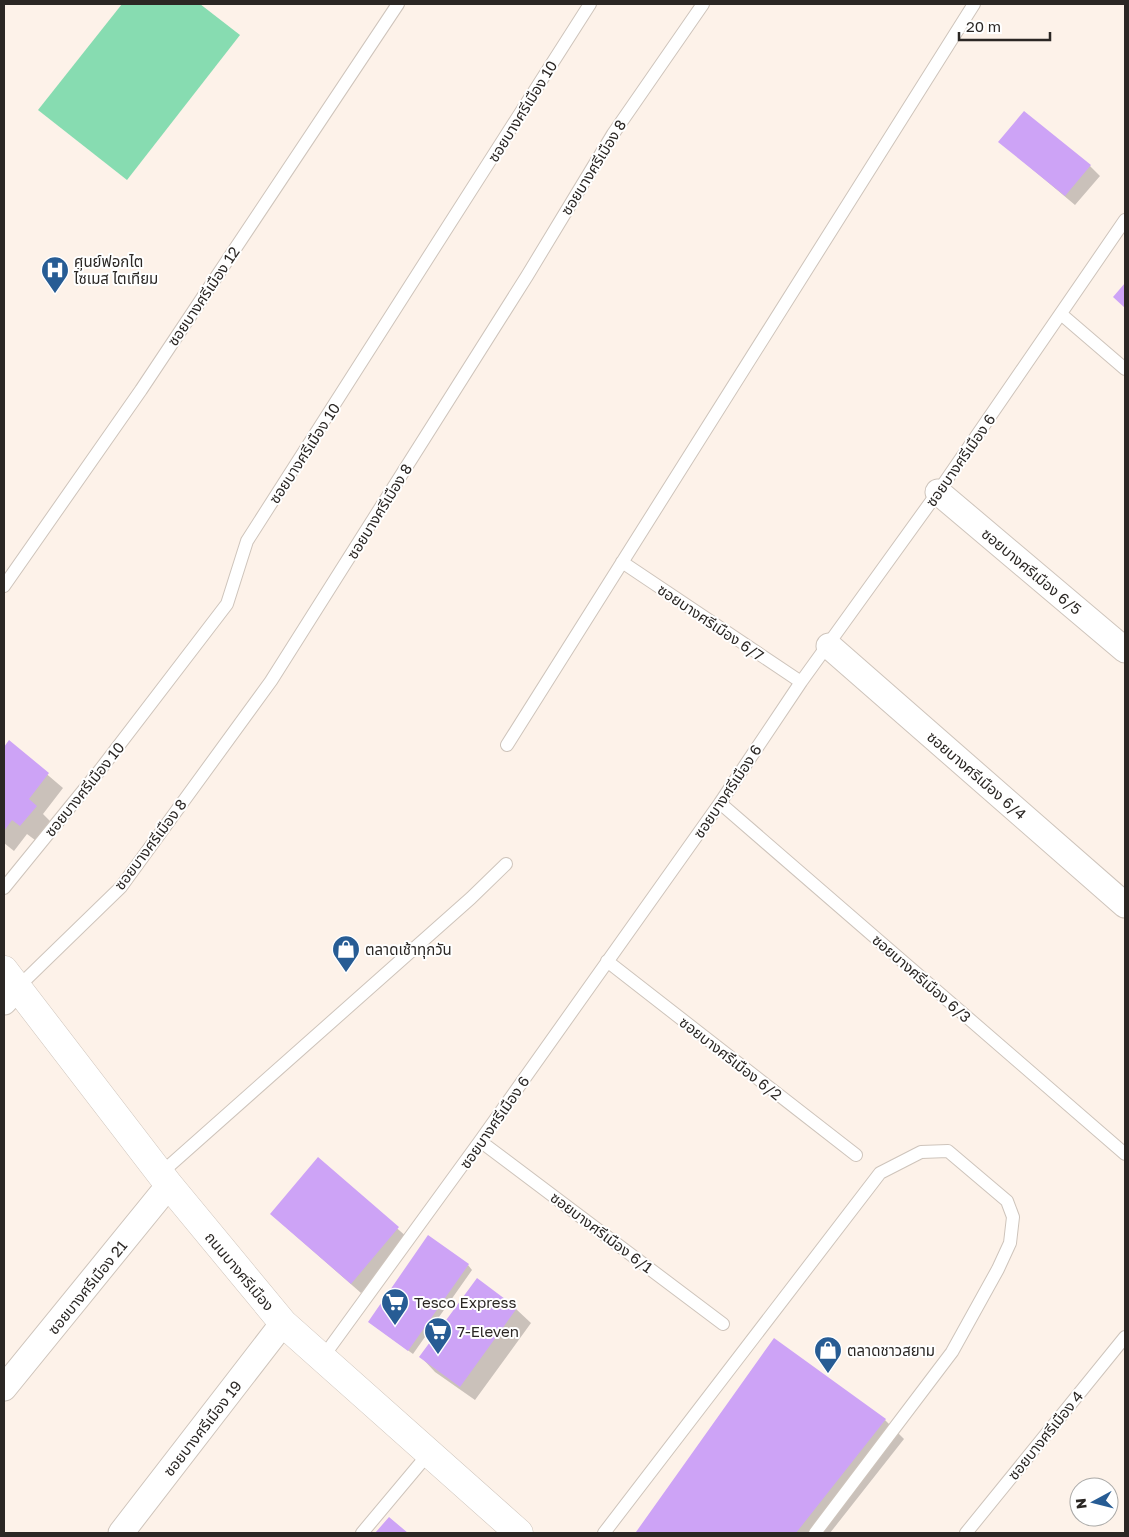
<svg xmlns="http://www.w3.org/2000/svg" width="1129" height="1537" font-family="'Golos Text','Noto Sans Thai',sans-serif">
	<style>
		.green { fill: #87dcb1 }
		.shadow { fill: #0003 }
		.building { fill: #cda3f6 }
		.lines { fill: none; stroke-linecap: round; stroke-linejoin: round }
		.service-casing { stroke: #cec4bb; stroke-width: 14 }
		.minor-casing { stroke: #cec4bb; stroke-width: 27 }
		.tertiary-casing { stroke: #cec4bb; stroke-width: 29 }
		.service { stroke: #fff; stroke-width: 12 }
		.minor { stroke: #fff; stroke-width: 25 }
		.tertiary { stroke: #fff; stroke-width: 28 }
		.labels { text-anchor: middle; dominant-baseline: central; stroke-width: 4; stroke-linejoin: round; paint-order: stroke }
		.street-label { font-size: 15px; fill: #2b2724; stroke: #fff }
		.poi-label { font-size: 15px; fill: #2b2724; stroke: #fff; text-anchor: start }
	</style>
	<rect width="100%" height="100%" fill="#fdf2e9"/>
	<path class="green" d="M122,4H200L240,35L127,180L38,110Z"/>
	<path class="shadow" d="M1000,142L1090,166L1100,176L1075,205Z
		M9,742L63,788L43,814L50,821L35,840L27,834L14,851L4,843V749Z
		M318,1159L408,1238L361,1293L271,1214Z
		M468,1265L472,1270L413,1354L369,1322Z
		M516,1309L531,1323L475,1400L435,1372L421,1357Z
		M885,1420L904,1439L830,1533H639L638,1531Z"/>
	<path class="building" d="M1024,111L1091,165L1065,196L998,142Z
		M1125,283V308L1113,297Z
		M9,740L49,773L29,799L37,806L20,826L12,820L4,831V747Z
		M318,1157L399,1227L351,1284L270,1214Z
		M428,1235L469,1264L408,1351L368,1322Z
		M477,1278L517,1308L460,1387L419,1357Z
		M774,1338L886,1419L796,1533H638L636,1532Z
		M389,1517L408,1533H375Z"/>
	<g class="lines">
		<g class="service-casing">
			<path id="service" d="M1061,314L1125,369
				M622,562L801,682
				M4,586L141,390L398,4
				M507,745L974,4
				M720,803L1125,1154
				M4,888L100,770L227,604L247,541L590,4
				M607,961L856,1155
				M17,988L121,887L271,681L527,276L613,134L703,4
				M480,1141L723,1324
				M160,1174L471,898L506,864
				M323,1357L480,1141L720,803L801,682L938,492L1125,220
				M362,1533L429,1453
				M604,1533L880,1173L921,1152L948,1151L1007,1201L1013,1217L1010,1243L998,1269L952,1352L815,1533
				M966,1533L1125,1337"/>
		</g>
		<g class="minor-casing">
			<path id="minor" d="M938,492L1125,650
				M829,646L1125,905
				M4,1002L17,988
				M4,1388L169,1185
				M121,1533L283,1323"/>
		</g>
		<g class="tertiary-casing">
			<path id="tertiary" d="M4,970L169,1185L283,1323L519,1533"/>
		</g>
		<use href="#service" class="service"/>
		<use href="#minor" class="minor"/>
		<use href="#tertiary" class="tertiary"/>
	</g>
	<defs>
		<g id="hospital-pin" transform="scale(1.4375)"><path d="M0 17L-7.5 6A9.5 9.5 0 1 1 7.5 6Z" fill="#275c94" stroke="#fff"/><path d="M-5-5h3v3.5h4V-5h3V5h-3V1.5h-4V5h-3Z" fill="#fff"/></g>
		<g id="shop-pin" transform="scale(1.4375)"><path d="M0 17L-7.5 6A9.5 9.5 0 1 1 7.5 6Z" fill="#275c94" stroke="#fff"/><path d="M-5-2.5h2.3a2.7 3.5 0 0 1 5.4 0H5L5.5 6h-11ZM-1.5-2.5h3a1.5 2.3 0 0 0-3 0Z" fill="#fff"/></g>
		<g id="supermarket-pin" transform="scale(1.4375)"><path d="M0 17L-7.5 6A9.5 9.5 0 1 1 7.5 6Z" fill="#275c94" stroke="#fff"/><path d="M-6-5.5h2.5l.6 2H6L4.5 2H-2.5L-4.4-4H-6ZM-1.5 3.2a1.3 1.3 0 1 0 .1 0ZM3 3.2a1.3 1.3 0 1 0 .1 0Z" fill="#fff"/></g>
	</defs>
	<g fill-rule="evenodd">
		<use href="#hospital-pin" x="55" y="270"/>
		<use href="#shop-pin" x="346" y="949"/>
		<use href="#supermarket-pin" x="395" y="1302"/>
		<use href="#supermarket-pin" x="438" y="1331"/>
		<use href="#shop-pin" x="828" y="1350"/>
	</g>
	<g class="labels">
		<g class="street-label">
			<text transform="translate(522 111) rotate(-58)">ซอยบางศรีเมือง 10</text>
			<text transform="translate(593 167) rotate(-58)">ซอยบางศรีเมือง 8</text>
			<text transform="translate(203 296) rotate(-56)">ซอยบางศรีเมือง 12</text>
			<text transform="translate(304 453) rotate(-57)">ซอยบางศรีเมือง 10</text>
			<text transform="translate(960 460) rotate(-55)">ซอยบางศรีเมือง 6</text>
			<text transform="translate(379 511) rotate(-58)">ซอยบางศรีเมือง 8</text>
			<text transform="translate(1032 571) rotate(40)">ซอยบางศรีเมือง 6/5</text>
			<text transform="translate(711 622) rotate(34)">ซอยบางศรีเมือง 6/7</text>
			<text transform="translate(977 775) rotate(41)">ซอยบางศรีเมือง 6/4</text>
			<text transform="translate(84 789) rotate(-51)">ซอยบางศรีเมือง 10</text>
			<text transform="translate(727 791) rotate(-56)">ซอยบางศรีเมือง 6</text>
			<text transform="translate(150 844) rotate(-53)">ซอยบางศรีเมือง 8</text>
			<text transform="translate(922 978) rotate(41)">ซอยบางศรีเมือง 6/3</text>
			<text transform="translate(731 1058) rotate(38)">ซอยบางศรีเมือง 6/2</text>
			<text transform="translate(494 1122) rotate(-55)">ซอยบางศรีเมือง 6</text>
			<text transform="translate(602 1232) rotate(37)">ซอยบางศรีเมือง 6/1</text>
			<text transform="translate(240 1271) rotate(50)">ถนนบางศรีเมือง</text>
			<text transform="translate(87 1287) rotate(-51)">ซอยบางศรีเมือง 21</text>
			<text transform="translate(202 1428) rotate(-52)">ซอยบางศรีเมือง 19</text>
			<text transform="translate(1045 1435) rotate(-51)">ซอยบางศรีเมือง 4</text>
		</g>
		<g class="poi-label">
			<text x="74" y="261">ศูนย์ฟอกไต<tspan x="74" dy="17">ไซเมส ไตเทียม</tspan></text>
			<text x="365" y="949">ตลาดเช้าทุกวัน</text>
			<text x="414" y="1302">Tesco Express</text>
			<text x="457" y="1331">7-Eleven</text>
			<text x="847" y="1350">ตลาดชาวสยาม</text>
		</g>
	</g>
	<rect width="1129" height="1537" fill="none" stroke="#2b2724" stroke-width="10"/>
	<g transform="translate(1094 1502) rotate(263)"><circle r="24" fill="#ffffff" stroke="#aaa9a7"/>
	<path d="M0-4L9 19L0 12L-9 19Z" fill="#275c94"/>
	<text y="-8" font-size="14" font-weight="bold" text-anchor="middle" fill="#2b2724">N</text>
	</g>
	<path d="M959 32v8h91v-8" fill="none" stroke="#2b2724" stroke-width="2.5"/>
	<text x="966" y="32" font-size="15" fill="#2b2724" stroke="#ffffff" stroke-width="4" paint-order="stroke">20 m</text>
</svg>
